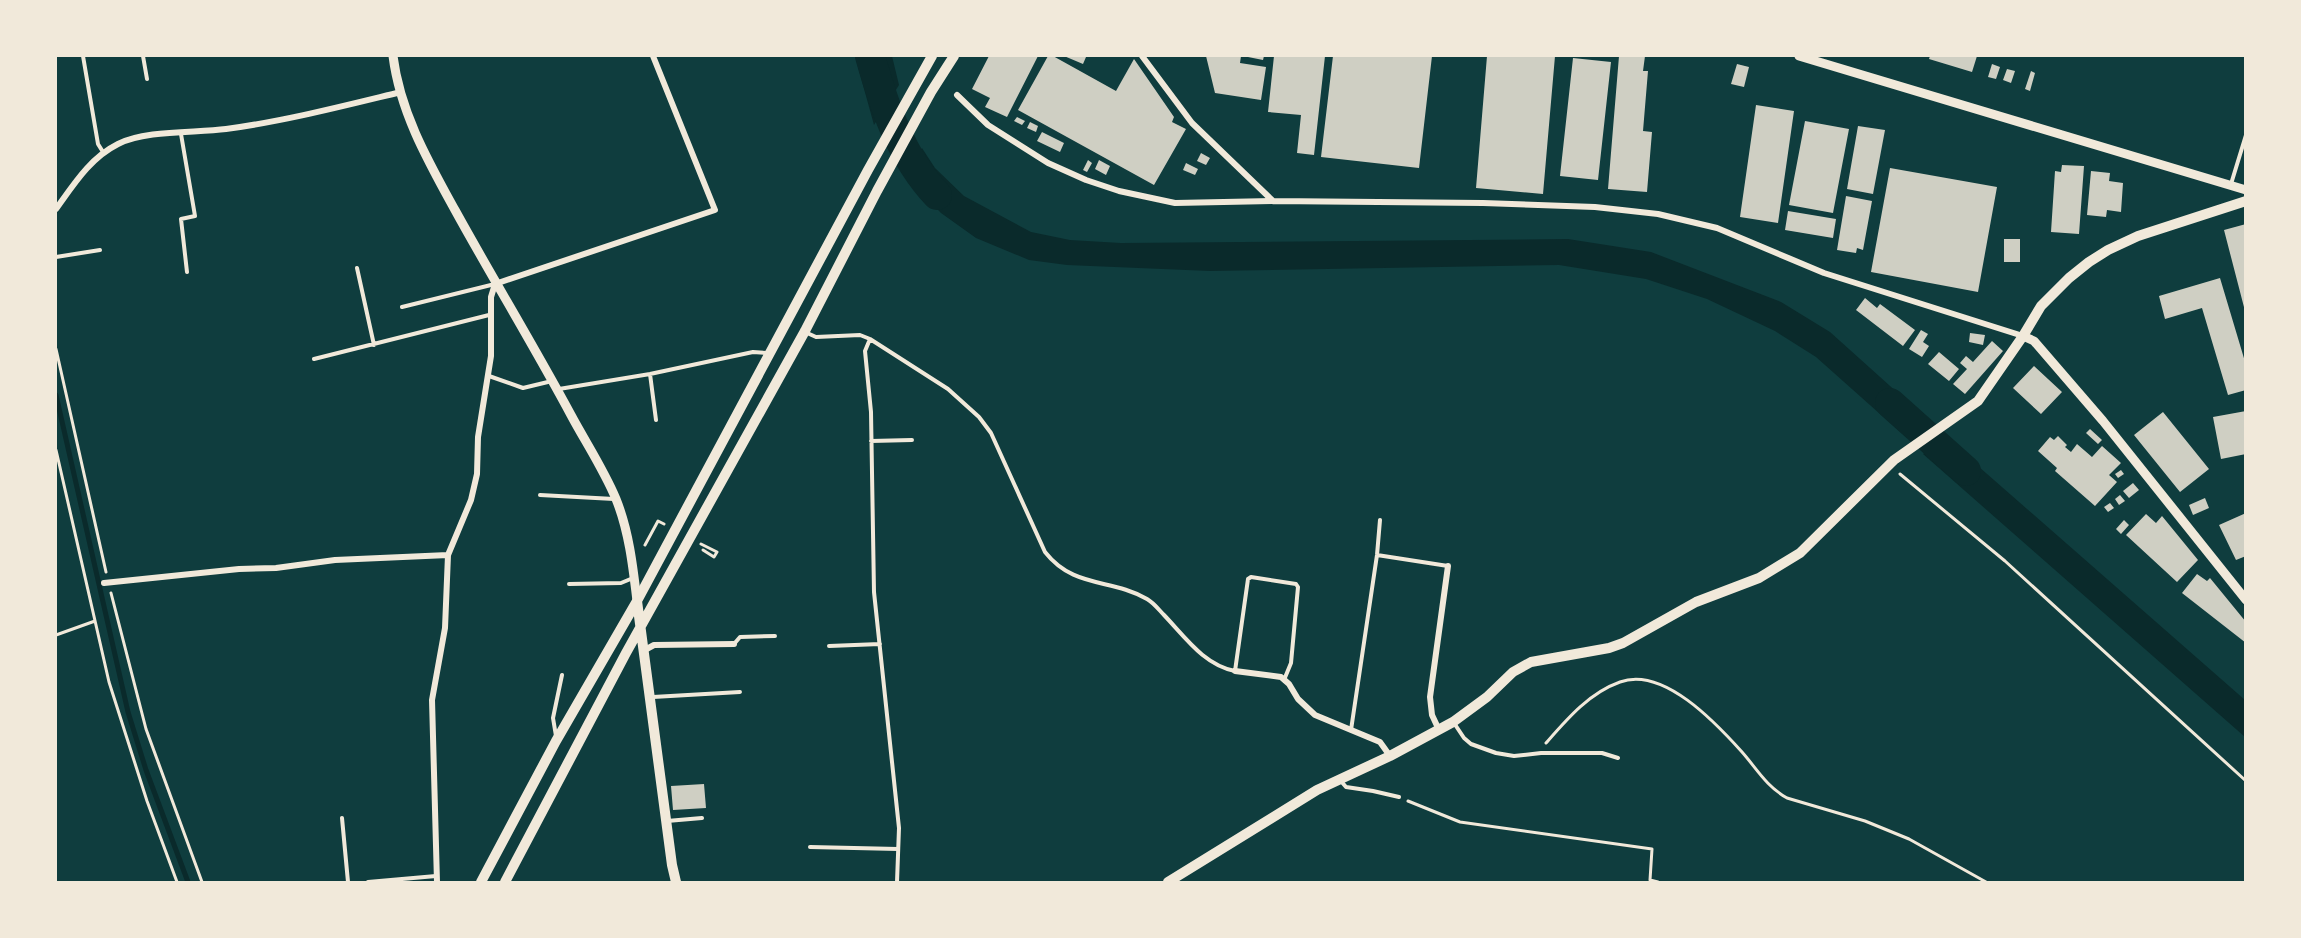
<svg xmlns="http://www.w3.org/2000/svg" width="2301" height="938" font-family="Roboto,sans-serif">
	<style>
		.water { fill: #0a2a2b }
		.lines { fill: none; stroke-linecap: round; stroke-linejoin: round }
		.stream { stroke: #0a2a2b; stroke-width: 5 }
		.river { stroke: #0a2a2b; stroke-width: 30 }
		.building { fill: #cfcfc3 }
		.path { stroke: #f1e9da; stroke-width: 3 }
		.service { stroke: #f1e9da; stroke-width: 4 }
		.minor { stroke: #f1e9da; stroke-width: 6 }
		.tertiary { stroke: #f1e9da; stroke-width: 9 }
		.primary { stroke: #f1e9da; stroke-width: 10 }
	</style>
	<rect width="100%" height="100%" fill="#0f3d3e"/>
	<path class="water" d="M855,56H892L899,85L874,125Z
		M922,148L935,168L964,196L1031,232L1070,240L1121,243L1568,239L1651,252L1781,302L1830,332L1929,421L1907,438L1816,357L1775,331L1707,299L1646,279L1559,265L1210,271L1067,265L1029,260L976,238L941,213L906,177Z
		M1946,438L2245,700V737L1923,454Z"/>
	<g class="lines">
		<path class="stream" d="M56,395L128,712L146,770L188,882"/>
		<path class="river" d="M870,56C884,106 901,157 937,195
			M1890,403L1966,471"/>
	</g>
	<path class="building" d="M989,56H1038L1007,117L985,107L990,98L972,89Z
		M1048,56H1053L1116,91L1134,59L1174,117L1172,122L1186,129L1154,185L1018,110Z
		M1064,56H1082L1086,57L1083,64Z
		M1206,56H1241L1240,63L1266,67L1261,100L1215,93Z
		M1243,56H1264L1263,60Z
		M1274,56H1325L1314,155L1297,153L1301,115L1268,112Z
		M1333,56H1432L1419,168L1321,157Z
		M1487,56H1555L1543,194L1476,188Z
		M1619,56H1645L1643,71H1648L1643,131L1652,132L1647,192L1608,189Z
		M1930,56H1977L1972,72L1929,59Z
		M1573,58L1611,62L1598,180L1560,176Z
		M1737,64L1749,67L1744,87L1731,84Z
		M1992,64L2000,67L1996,79L1988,77Z
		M2007,69L2015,71L2011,83L2003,80Z
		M2031,71L2035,73L2030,91L2025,89Z
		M1756,105L1794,111L1778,223L1740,217Z
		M1017,117L1025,121L1022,125L1014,121Z
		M1805,121L1849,129L1833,213L1789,205Z
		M1030,122L1038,126L1036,132L1027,128Z
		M1858,126L1885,130L1873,194L1847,189Z
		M1042,132L1064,143L1060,152L1037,141Z
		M1201,153L1210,158L1206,165L1197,161Z
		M1088,160L1092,163L1087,172L1083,170Z
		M1099,160L1110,166L1106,175L1095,169Z
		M1186,163L1198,169L1195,175L1183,170Z
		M2062,165L2084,166L2079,234L2051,232L2055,171L2061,172Z
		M1890,168L1997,187L1978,292L1871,272Z
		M2091,171L2110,173L2109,181L2123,183L2121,212L2107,210L2106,217L2087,215Z
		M1846,196L1872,201L1863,250L1857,248L1856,253L1837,250Z
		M1788,211L1836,219L1833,238L1785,230Z
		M2246,224V311H2245L2224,230Z
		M2004,239H2020V262H2004Z
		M2220,278L2246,365V390L2228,395L2202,308L2165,319L2159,296Z
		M1865,298L1877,308L1880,304L1915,330L1903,346L1856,310Z
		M1921,330L1928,334L1923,342L1929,346L1922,357L1909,349Z
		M1970,333L1985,335L1983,345L1969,342Z
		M1992,341L2003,351L1965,394L1953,384L1967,369L1960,363L1966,356L1973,362Z
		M1939,352L1959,369L1949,381L1928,364Z
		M2034,366L2062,392L2041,414L2013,388Z
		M2246,411V454L2221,459L2213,417Z
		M2163,412L2209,469L2180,492L2134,435Z
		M2090,429L2102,440L2098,444L2086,433Z
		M2058,436L2067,445L2065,447L2071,452L2077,444L2092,457L2102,446L2121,463L2109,475L2117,482L2095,506L2055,471L2057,468L2038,451L2050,437L2054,440Z
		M2121,470L2124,474L2118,478L2115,474Z
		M2133,483L2139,490L2129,498L2123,491Z
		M2120,495L2125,501L2119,505L2115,499Z
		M2205,498L2209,508L2193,515L2189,505Z
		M2110,503L2114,508L2108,512L2104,507Z
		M2246,513V556L2236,560L2219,525Z
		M2146,514L2156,523L2162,516L2198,560L2177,582L2126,535Z
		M2124,520L2129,525L2121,534L2116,529Z
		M2197,574L2207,581L2210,578L2246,622V643L2182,593Z
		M704,784L706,808L673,810L671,786Z"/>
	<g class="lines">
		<path class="path" d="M56,349L106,572
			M56,450L109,682L147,801L177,882
			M1900,474L2005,561L2246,781
			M701,544L717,552L714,557L703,550
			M645,545L658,521L664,524
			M111,593L146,729L202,882
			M56,635L95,621
			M1546,743C1567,719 1589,693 1620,682C1663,666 1716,723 1742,752C1757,769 1766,786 1787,798L1865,821L1909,839L1986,882
			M1408,801L1460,822L1652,849L1650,880L1658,882"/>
		<path class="service" d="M83,56L98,144L103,152
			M143,56L147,79
			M181,134L195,216L181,219L187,272
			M2231,184L2246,135
			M56,257L100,250
			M357,268L374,345
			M402,307L495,284
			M805,332L816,337L860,335L870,339L948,389L979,417L991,433L1045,552C1074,589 1111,578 1147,599C1154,603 1159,610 1164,615C1185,637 1204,665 1235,671L1248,579L1251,577L1296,584L1298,587L1291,663L1284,680
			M870,339L865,351L871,412L874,592L899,828L897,882
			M314,359L489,315
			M650,374L656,420
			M489,376L523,388L552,381
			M559,389L650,374L753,352L767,353
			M871,441L912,440
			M540,495L614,499
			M1377,555L1448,566
			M569,584L621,583L633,578
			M734,644L740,637L775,636
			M829,646L880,644
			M653,697L740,692
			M1454,723L1464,738L1471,744L1496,753L1514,756L1541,753H1602L1618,758
			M1351,730L1377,555L1380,520
			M556,736L553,718L562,675
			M1340,780L1346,787L1373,791L1399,797
			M342,818L348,882
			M667,821L702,818
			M810,847L898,849
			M368,882L436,876"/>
		<path class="minor" d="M1142,56L1192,123L1273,201
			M957,95L988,125L1048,163L1086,180L1119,191L1175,203L1273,201L1483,203L1595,207L1658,214L1717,228L1824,273L2023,336
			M56,209C74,184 90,158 118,144C145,130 195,133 226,129C285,121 343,106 401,92
			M104,583L239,569L276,568L335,560L448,555
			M643,651L654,645L734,644
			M1235,671L1281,677L1289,684L1298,699L1315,715L1380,742L1390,756
			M1439,730L1432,715L1430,697L1448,566
			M437,882L432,700L445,628L448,555L471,500L477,474L478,437L491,356V297L495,284L715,210L653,56"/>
		<path class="tertiary" d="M393,56C400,112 428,161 455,210C493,279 534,346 571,415C586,443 604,470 616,499C629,531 633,567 637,601
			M1799,56L2246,190
			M2023,336L2034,341L2103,421L2246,600"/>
		<path class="primary" d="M637,601L672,865L676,882
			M481,882L556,741L637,601L868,170L932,56
			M505,882L626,653L805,331L877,191L931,92L954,56
			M1168,882L1317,790L1390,756L1453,722L1487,697L1513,672L1531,662L1609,648L1623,643L1696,602L1759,578L1800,553L1894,460L1978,401L2023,336L2041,306L2069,278L2089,262L2108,250L2138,236L2246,201"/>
	</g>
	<rect width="2301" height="938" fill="none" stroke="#f1e9da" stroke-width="114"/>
</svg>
